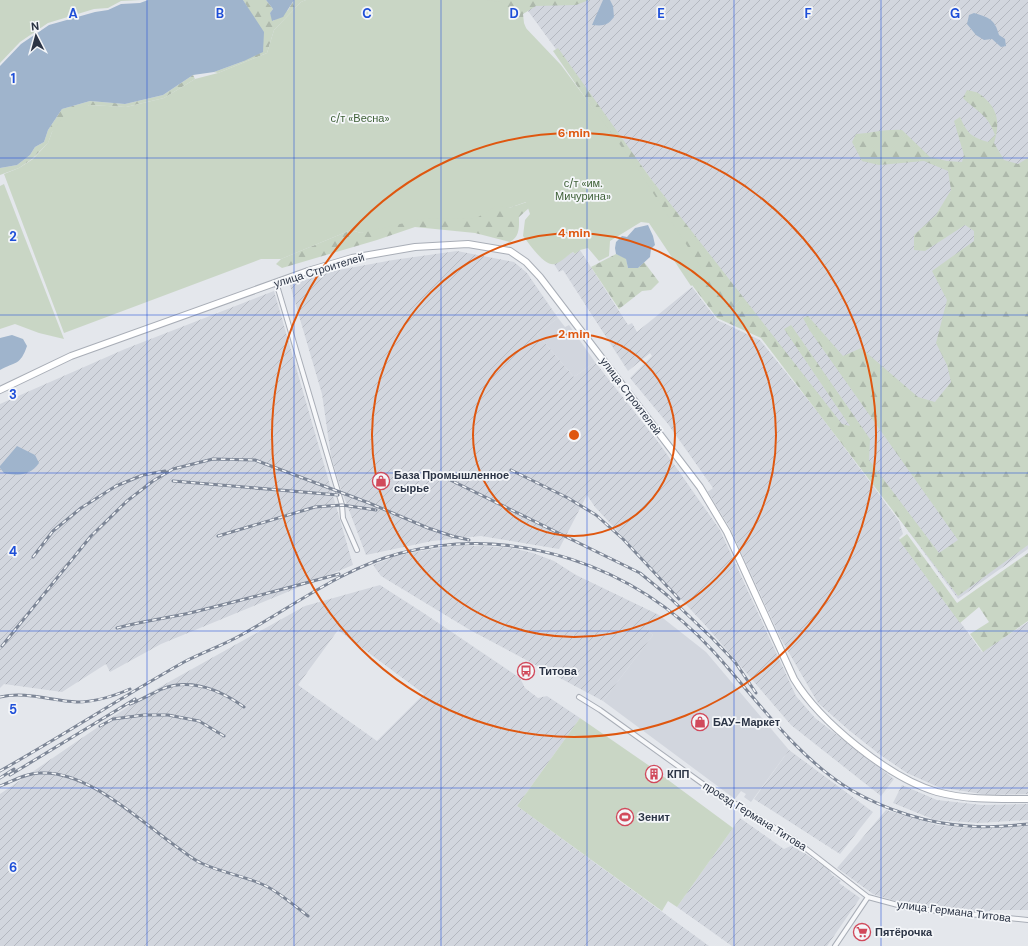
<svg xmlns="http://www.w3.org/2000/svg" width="1028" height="946" font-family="'DM Sans',sans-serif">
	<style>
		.built { fill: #d2d6de }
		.industrial { fill: url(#industrial-furrows); fill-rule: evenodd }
		.forest { fill: url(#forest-firs) }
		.garden { fill: #c9d6c5 }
		.water { fill: #9fb4cc }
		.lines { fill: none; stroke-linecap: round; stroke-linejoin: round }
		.minor-casing { stroke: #a9aeb7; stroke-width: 6 }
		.secondary-casing { stroke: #a9aeb7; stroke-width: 8 }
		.minor { stroke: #f7f8fa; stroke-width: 4 }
		.secondary { stroke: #fff; stroke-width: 6 }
		.rail-casing { stroke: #7d8696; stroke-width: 3 }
		.rail { stroke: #f4f6f9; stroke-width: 1.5; stroke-dasharray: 4.5; stroke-linecap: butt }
		.grid { fill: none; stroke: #1d4ed8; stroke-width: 1; stroke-opacity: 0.55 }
		.ring { fill: none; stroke: #df570f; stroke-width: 2 }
		.labels { text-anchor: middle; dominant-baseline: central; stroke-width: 3.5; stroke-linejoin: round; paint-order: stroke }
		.park-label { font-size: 11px; fill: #3f6138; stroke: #f4f6f9 }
		.street-label { font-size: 11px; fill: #2b3445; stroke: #f4f6f9 }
		.poi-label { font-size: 11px; font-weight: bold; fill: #2b3445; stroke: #f4f6f9; text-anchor: start }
		.grid-label { font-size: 13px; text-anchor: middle; font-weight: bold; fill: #1d4ed8; stroke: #f4f6f9; stroke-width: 3.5; stroke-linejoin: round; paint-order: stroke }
		.centre { fill: #df570f; stroke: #f4f6f9; stroke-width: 2 }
		.ring-label { font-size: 12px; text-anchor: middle; font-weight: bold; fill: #df570f; stroke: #f4f6f9; stroke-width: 3.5; stroke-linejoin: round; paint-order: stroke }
	</style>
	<defs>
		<pattern id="industrial-furrows" width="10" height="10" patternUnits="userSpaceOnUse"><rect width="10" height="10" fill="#d2d6de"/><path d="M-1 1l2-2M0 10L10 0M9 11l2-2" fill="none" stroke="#b4b8c0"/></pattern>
		<pattern id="forest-firs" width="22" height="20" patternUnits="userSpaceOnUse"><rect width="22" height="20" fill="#c9d6c5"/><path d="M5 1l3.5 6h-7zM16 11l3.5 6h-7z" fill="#adb8ab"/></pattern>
	</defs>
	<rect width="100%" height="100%" fill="#e4e7ec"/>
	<path class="built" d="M558,318L565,327L569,325L595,362L574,377L537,334Z
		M659,615L706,652L789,750L751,802L744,797L746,794L741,791L735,799L603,701L653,635L647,630Z"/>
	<path class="industrial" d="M520,0H1028V549L958,599Z
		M580,250L628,325L632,323L637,332L692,287L717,320L760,340L820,415L899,521L903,534L899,538L982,652L1028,622V794L988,795L938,787L907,773L879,754L850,731L818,703L781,639L730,528L708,492L713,488L668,424L630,378L652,356L650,353L628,371L563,270L559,272L554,264L573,252L575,254Z
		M457,251L514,262L527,273L558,318L537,334L574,377L595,362L659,443L720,530L796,696L815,718L894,779L881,796L791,725L706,626L595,507L587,495L559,549L481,536L432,541L366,555L341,489L331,456L322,394L290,285L333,271L393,260Z
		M274,291L353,565L161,644L110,672L106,664L62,692L4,684L0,688V404L125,349Z
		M455,546H483L512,548L533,553L554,561L576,575L659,615L647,630L653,635L603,701L470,630L381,576L373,565L396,556L426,550Z
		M380,585L422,612L520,678L525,688L538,698L547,696L580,718L517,806L709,946H0V794L142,697L305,606ZM338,630L424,694L377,741L298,685Z
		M789,750L873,812L840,854L754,799Z
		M902,785L937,800L982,805L1028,804V820L979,823L935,820L893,803Z
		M886,810L937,825L967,828L1028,825V910H991L984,913L905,904L873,894L837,868Z
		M740,818L784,849L793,845L829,870L832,875L841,881L839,883L860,898L827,946H732L677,907Z"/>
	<path class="forest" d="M243,0H266L273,9L270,13L273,21L288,10L294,0H306L301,2L274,30L267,53L218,73L214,72L244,61L252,15Z
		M441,0H589L576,5L536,6L523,14L524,23L530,38Z
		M558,48L651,179L842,424L850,426L784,329L791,325L870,439L869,460L939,553L958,540L810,331L803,318L808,316L843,356L861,348L918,397L935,402L951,382L947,365L936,343L947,300L932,271L974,241V231L965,225L925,251L914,250V235L936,215L951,190L948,171L924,161L879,165L862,161L852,142L856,134C872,133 886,129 902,130L930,157L947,161L962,162L964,155L954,121L960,117C967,133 971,137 988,142L995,135C987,113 978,113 963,98L967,90C971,91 978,92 981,95C999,109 1000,124 994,143L1004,160L1018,164L1028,158V545L958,596L761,338L717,318L692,285L648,218L646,186L553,51Z
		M193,75L195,79L164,98L126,107L89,105L52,132L48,143L32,159L19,168L0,175V168L17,165L30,155L35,147L44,142L48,130L62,109L90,101L125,104L163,95Z
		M489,185L509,208L527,202L529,208L519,217C519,227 520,236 510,242L475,233L415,227L377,240L282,268L276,264L281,259L351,230L361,233Z
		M616,254L626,258L628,268H638L644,262L659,282L651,290L642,291L619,309L591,267Z
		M907,534L957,603L1028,553V621L983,652L970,634L989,622L979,607L960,623L899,540Z"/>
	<path class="garden" d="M0,0H141L121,1L108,8L94,9L48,23L20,42L0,63Z
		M306,0H487L501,2L561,65L635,165L706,275L691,286L649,223L641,222L610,241L609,256L599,261L588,248L580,250L575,254L573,252C568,255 561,262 555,264C544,267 529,243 523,236L525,220L530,214L526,202L509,208L496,206L475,219L426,218L361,233L351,230L281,259H261L64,333L4,174L19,168L33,159L48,143L52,132L66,113L89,105L126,107L164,98L195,79L218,73L267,53L274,30L301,2Z
		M4,184L64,339L39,333L15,324L0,329V186Z
		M580,718L651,767L650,769L657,775H659L660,774L733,828L677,907L668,901L662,911L517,806Z"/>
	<path class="water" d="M148,0H243L264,32L263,52L244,61L214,72L193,75L163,95L125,104L90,101L62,109L48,130L44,142L35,147L30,155L17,165L0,168V66L21,44L49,25L95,12L108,10L121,4L140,3Z
		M266,0H294L283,17L272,21L270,13L273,9Z
		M603,0H610L613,6L614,17C607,26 603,26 592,25Z
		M974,13C988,17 995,19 999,35L1005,39L1006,46L1001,47L992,39L984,40L976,35L967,24L969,15Z
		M648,225L653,236L655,245L651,249L650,257L638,268H628L626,259L616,254L615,248L616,242L622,236L627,237L635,228Z
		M12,335L23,339L27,346C20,366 16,361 0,370V338Z
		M17,446L35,455L39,463C30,476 18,476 4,473L0,468V466Z"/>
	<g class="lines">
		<g class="minor-casing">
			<path id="minor" d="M276,282L342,505L343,518L357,550
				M579,697L600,710L703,784L796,841L868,897L909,908L1028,920
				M835,946L868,897"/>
		</g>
		<g class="secondary-casing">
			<path id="secondary" d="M0,390L71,356L308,271L352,258L415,247L468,244L510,251L526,262L540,277L700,487L727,532L794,679C820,722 889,778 937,792C967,800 997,799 1028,799"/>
		</g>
		<use href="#minor" class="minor"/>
		<use href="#secondary" class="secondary"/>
		<g class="rail-casing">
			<path id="rail" d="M511,470L568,498L596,515L623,539L679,599
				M438,474L640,573L668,596L713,639L735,662L756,693
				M173,481L338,495
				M218,536L315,507L342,505L376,510
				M33,557L53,531L81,508L116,486L143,475L165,471
				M117,628C143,621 169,618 194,612C243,600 291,587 339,574
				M2,646L91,536L127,501L153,481L173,469L213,459L255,460L369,503L428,528L452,536L469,540
				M0,697C26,691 51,701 77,702C95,702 114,696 130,689
				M130,704C141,700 151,694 162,689C190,678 220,690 244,707
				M100,726L113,719L144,715H168L199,721L224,736
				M0,771C62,736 122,697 184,662C203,652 224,645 243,634C295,605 343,568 401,553C514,524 635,565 713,651C756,698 795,756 851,790C886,810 928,824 969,826C988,828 1008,826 1028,824
				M10,775L135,699
				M0,778L14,769
				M0,786C13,781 26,773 40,773C89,770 142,823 181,850C187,854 194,860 201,863C222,873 246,876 266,886C280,893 296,907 308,916"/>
		</g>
		<use href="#rail" class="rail"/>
	</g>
	<path class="grid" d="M147,0V946M294,0V946M441,0V946M587,0V946M734,0V946M881,0V946M0,158H1028M0,315H1028M0,473H1028M0,631H1028M0,788H1028"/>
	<g class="ring">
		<circle cx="574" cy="435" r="101"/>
		<circle cx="574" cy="435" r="202"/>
		<circle cx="574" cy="435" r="302"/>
	</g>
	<defs>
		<g id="shop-ring" transform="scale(0.9)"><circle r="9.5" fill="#f4f6f9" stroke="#d1495b" stroke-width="1.5"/><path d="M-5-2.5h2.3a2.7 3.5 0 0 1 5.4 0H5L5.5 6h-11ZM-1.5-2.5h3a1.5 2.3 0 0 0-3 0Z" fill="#d1495b"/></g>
		<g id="bus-ring" transform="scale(0.9)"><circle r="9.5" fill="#f4f6f9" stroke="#d1495b" stroke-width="1.5"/><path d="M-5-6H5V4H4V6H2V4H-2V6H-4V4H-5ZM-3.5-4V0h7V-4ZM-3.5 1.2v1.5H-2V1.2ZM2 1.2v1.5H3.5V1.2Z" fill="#d1495b"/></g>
		<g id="building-ring" transform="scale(0.9)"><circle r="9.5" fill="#f4f6f9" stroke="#d1495b" stroke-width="1.5"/><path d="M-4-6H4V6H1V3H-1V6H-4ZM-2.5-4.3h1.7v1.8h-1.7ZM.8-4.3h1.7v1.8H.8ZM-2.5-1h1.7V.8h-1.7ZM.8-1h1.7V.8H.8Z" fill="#d1495b"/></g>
		<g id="stadium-ring" transform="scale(0.9)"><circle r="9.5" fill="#f4f6f9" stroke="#d1495b" stroke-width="1.5"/><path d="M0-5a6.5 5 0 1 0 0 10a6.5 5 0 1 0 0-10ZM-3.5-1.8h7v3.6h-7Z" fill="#d1495b"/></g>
		<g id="supermarket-ring" transform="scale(0.9)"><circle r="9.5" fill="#f4f6f9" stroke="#d1495b" stroke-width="1.5"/><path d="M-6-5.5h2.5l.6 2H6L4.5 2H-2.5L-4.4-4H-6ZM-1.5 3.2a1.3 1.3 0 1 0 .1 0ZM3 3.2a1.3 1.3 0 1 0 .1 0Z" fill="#d1495b"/></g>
	</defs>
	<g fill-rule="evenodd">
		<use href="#shop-ring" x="381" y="481"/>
		<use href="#bus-ring" x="526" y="671"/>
		<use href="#shop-ring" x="700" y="722"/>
		<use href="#building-ring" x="654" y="774"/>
		<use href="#stadium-ring" x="625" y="817"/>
		<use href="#supermarket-ring" x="862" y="932"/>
	</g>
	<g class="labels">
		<g class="park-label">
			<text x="360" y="118">с/т «Весна»</text>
			<text x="583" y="183">с/т «им.<tspan x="583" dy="13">Мичурина»</tspan></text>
		</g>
		<g class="street-label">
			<text transform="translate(319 270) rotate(-17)">улица Строителей</text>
			<text transform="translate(631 396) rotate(53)">улица Строителей</text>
			<text transform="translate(755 816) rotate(32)">проезд Германа Титова</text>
			<text transform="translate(954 911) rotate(7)">улица Германа Титова</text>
		</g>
		<g class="poi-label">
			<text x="394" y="475">База Промышленное<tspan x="394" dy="13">сырье</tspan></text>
			<text x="539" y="671">Титова</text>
			<text x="713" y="722">БАУ-Маркет</text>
			<text x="667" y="774">КПП</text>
			<text x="638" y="817">Зенит</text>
			<text x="875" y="932">Пятёрочка</text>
		</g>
	</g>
	<g class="grid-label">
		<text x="73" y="18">A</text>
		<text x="220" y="18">B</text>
		<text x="367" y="18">C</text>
		<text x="514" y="18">D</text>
		<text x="661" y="18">E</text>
		<text x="808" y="18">F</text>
		<text x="955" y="18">G</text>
		<text x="13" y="83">1</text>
		<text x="13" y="241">2</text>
		<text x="13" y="399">3</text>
		<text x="13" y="556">4</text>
		<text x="13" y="714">5</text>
		<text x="13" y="872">6</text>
	</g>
	<circle cx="574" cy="435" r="6" class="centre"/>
	<g class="ring-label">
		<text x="574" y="137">6 min</text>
		<text x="574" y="237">4 min</text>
		<text x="574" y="338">2 min</text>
	</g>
	<g transform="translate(36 36) rotate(354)" stroke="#f4f6f9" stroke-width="3" paint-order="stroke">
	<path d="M0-3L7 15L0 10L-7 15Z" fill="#2b3445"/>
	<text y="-6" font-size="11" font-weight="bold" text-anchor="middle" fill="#2b3445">N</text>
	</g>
</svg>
